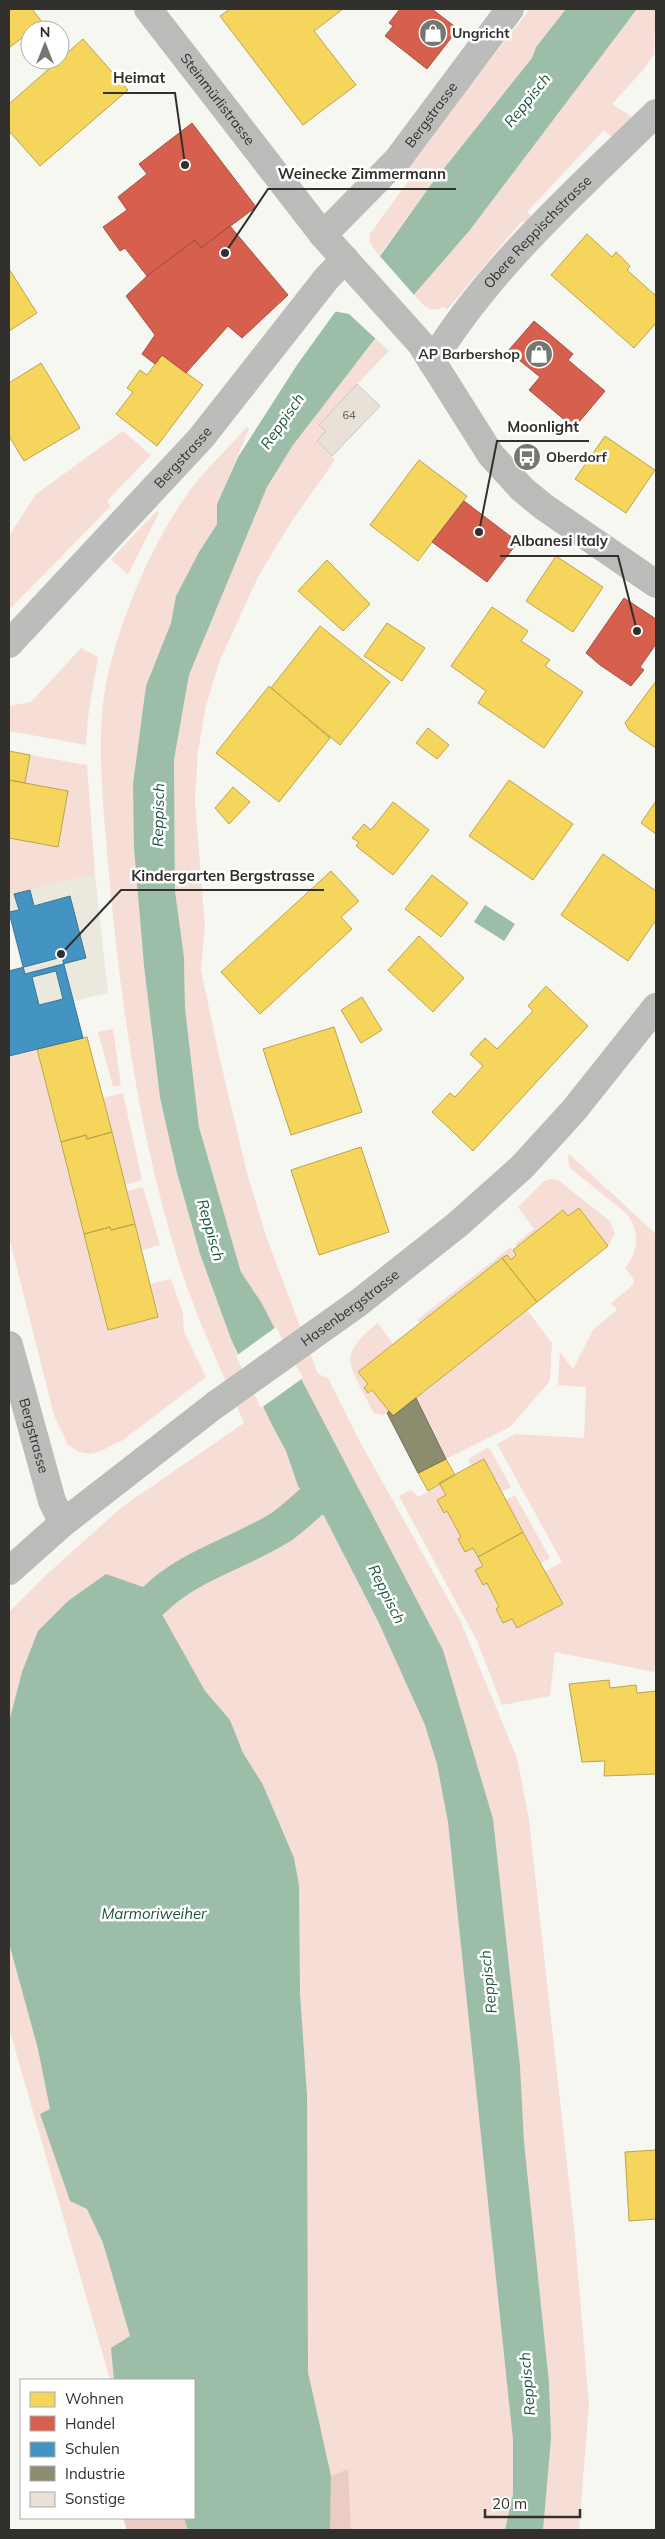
<svg xmlns="http://www.w3.org/2000/svg" width="665" height="2539" font-family="Mulish,sans-serif">
	<style>
		.built { fill: #ebe8de }
		.green { fill: #f6ded7 }
		.forest { fill: #eaccc3 }
		.water { fill: #9cbea9 }
		.pier { fill: #f7f7f2 }
		.homes { fill: #f6d55c; stroke: #bba44e }
		.shops { fill: #d6604d; stroke: #a45243 }
		.schools { fill: #4393c3; stroke: #3e7596; fill-rule: evenodd }
		.industry { fill: #8c8c6e; stroke: #71705a }
		.lines { fill: none; stroke-linecap: round; stroke-linejoin: round }
		.canal { stroke: #9cbea9; stroke-width: 34 }
		.building { fill: #e9e0d7; stroke: #c8c7c3 }
		.street { stroke: #bcbcba; stroke-width: 28 }
		.secondary { stroke: #bbbbb9; stroke-width: 28 }
		.labels { text-anchor: middle; dominant-baseline: central; stroke-width: 5; stroke-linejoin: round; paint-order: stroke }
		.number-label { font-size: 11px; fill: #5f5c58 }
		.poi-label { font-size: 14px; font-weight: bold; fill: #31302d; stroke: #fff; text-anchor: start }
		.street-label { font-size: 14px; fill: #31302d; stroke: #fff }
		.water-label { font-size: 15px; font-style: italic; fill: #1a5539; stroke: #fff }
		.leader { fill: none; stroke: #31302d; stroke-width: 2 }
		.callout-dot { fill: #31302d; stroke: #fff; stroke-width: 2 }
		.callout-label { font-size: 15px; text-anchor: middle; font-weight: bold; fill: #31302d; stroke: #fff; stroke-width: 5; stroke-linejoin: round; paint-order: stroke }
	</style>
	<rect width="100%" height="100%" fill="#f7f7f2"/>
	<path class="built" d="M95,874L108,993L32,1011L9,915V895Z"/>
	<path class="green" d="M530,9H566L536,47L532,58L430,186L379,256L370,243V234L414,173L406,167Z
		M637,9H656L654,54L644,69L612,104L632,117L612,137L604,130L527,212L536,220L521,222L447,310L443,307C431,315 422,304 414,295L418,289L470,230Z
		M376,339L389,351L319,424L326,431L317,442L335,460L293,519L258,577L220,660L206,706L198,751L195,801L205,927L201,970L218,1051L247,1173L266,1236L318,1374L328,1378L360,1442L460,1620L517,1758L529,1819L575,2237L589,2405L579,2530H188L184,2518H194V2380H110L9,2028V1612L45,1576L122,1507L244,1423C221,1369 195,1316 178,1260C138,1131 120,998 108,864C103,797 93,723 112,658C129,598 154,541 190,490C207,468 228,448 247,427L249,429L217,504V524L199,552L176,596L171,623L161,651L134,849L144,966L160,1098L177,1173L200,1254L231,1339L264,1409L261,1302L241,1272L199,1127L185,1008L184,957L175,891L174,760L189,675L267,487L293,445L328,398Z
		M123,431L151,455L107,501L111,506L9,610V536L36,494Z
		M157,511L159,513L128,575L111,559Z
		M81,648L98,657L88,717L86,745L9,731V706L31,702Z
		M30,755L87,765L95,874L9,895V838L58,846L68,791L25,783Z
		M113,1029L121,1085L113,1087L98,1032Z
		M37,1049L108,1330L158,1317L150,1284L171,1279L183,1313L184,1332L206,1377L123,1440L103,1450L91,1454L79,1452L68,1445L54,1415L9,1237V1056Z
		M123,1093L142,1180L125,1185L103,1098Z
		M569,1154L656,1234V1660L654,1672L555,1652L550,1696L502,1705L477,1641L399,1496L411,1490L418,1497L440,1485L446,1495L437,1500L447,1511L461,1537L458,1540L465,1552L473,1548L483,1566L475,1570L483,1585L487,1583L499,1607L496,1609L503,1623L512,1619L518,1628L563,1604L545,1572L562,1562L497,1444L515,1434L584,1438L586,1387L558,1385L560,1352L573,1369L593,1330L617,1310L611,1303L633,1285V1278L625,1268C639,1251 640,1232 627,1214L570,1168L568,1159Z
		M550,1179L558,1180L610,1221L615,1234L608,1246L579,1208L568,1216L563,1211L517,1246L515,1244L534,1229L518,1207L543,1182Z
		M143,1187L160,1245L142,1250L127,1191Z
		M511,1247L516,1255L511,1260L507,1255L502,1258L420,1323L417,1320Z
		M527,1310L552,1343L550,1381L510,1427L446,1459L416,1398Z
		M378,1323L393,1344L358,1372L368,1384L364,1388L368,1393L372,1390L389,1411L383,1415L374,1413L372,1410C351,1366 334,1357 378,1323Z
		M487,1448L490,1449L511,1487L502,1492L484,1459L471,1466L468,1459Z
		M515,1495L550,1558L541,1563L506,1500Z"/>
	<path class="forest" d="M348,2469L351,2530H330L331,2476Z
		M123,2518H184L188,2530H127Z"/>
	<path class="water" d="M566,9H637L470,230L371,344L293,445L267,487L189,675L174,760L175,891L184,957L185,1008L199,1127L241,1272L261,1302L443,1650L493,1819L520,2066L524,2142L549,2383L551,2438L543,2530H505L513,2494V2440L448,1822L437,1764L425,1725L378,1621L324,1516L298,1486L286,1451L271,1423L231,1339L200,1254L177,1173L160,1098L144,966L134,849L133,784L146,686L171,623L176,596L199,552L217,524V504L238,457L297,365L333,315L383,252L430,186L532,58L536,47Z
		M485,905L515,924L504,941L474,922Z
		M106,1574L146,1588L154,1600L205,1691L230,1720L243,1753L263,1785L294,1858L299,1885L300,1994L307,2095L308,2372L331,2476L330,2530H188L184,2518H194V2380H114L111,2348L130,2336L103,2243L87,2209L70,2201L40,2114L50,2109L38,2049L9,1943V1722L22,1672L38,1631L68,1601Z"/>
	<path class="pier" d="M378,254L415,296L377,340L349,314L333,311Z
		M276,1327L303,1378L261,1408L236,1356Z"/>
	<path class="homes" d="M9,9H32L42,22L9,48Z
		M230,9H343L314,31L356,85L303,125L220,16Z
		M83,39L128,90L40,166L9,131V104Z
		M587,234L612,257L616,252L630,266L627,270L656,296V323L634,348L551,275Z
		M9,269L37,313L9,331Z
		M162,355L203,385L157,446L116,414L133,392L127,388L140,370L147,375Z
		M41,363L80,428L24,461L9,436V383Z
		M605,436L655,470L626,513L575,479Z
		M419,460L467,496L418,561L370,525Z
		M556,556L603,587L573,632L526,601Z
		M327,560L370,604L343,631L298,591Z
		M492,607L528,631L521,641L550,660L545,666L583,692L544,748L478,703L486,691L451,666Z
		M387,623L425,648L402,681L364,656Z
		M320,626L390,682L340,745L271,688Z
		M656,681V748L629,730L625,723Z
		M269,686L330,738L279,802L216,753Z
		M428,728L449,745L437,759L416,743Z
		M9,751L30,755L25,783L9,780Z
		M9,780L68,791L58,847L9,838Z
		M509,780L573,824L533,880L469,836Z
		M233,787L250,802L229,824L215,808Z
		M656,801V834L641,823Z
		M393,802L429,830L393,875L356,846L359,842L352,838L364,824L371,830Z
		M603,854L656,891V920L628,961L561,915Z
		M331,871L359,901L341,917L352,929L260,1014L221,972Z
		M432,875L468,903L441,937L405,909Z
		M419,936L464,978L433,1012L388,970Z
		M546,986L588,1026L473,1151L432,1112L450,1093L455,1097L483,1066L470,1054L485,1038L497,1049L533,1011L528,1006Z
		M362,997L382,1030L361,1043L341,1010Z
		M334,1027L362,1112L291,1135L263,1049Z
		M87,1037L112,1132L87,1139L86,1135L61,1142L37,1049Z
		M112,1132L135,1224L111,1230L110,1227L84,1234L61,1142L86,1135L87,1139Z
		M361,1147L389,1232L319,1255L291,1170Z
		M579,1208L608,1246L537,1302L502,1258L507,1255L511,1260L516,1255L513,1250L563,1210L568,1216Z
		M135,1224L158,1317L108,1330L84,1234L110,1227L111,1230Z
		M502,1258L537,1302L393,1416L372,1390L368,1393L364,1388L368,1384L358,1372Z
		M446,1459L455,1475L428,1491L418,1473Z
		M484,1459L523,1532L478,1557L473,1548L465,1552L458,1539L461,1537L447,1511L444,1513L437,1500L446,1495L439,1483Z
		M523,1532L563,1604L517,1628L512,1619L503,1623L496,1609L499,1607L487,1583L483,1585L475,1570L483,1566L478,1557Z
		M609,1680L610,1688L636,1685L637,1693L656,1691V1774L604,1776L605,1761L582,1762L569,1684Z
		M656,2150V2219L629,2221L625,2152Z"/>
	<path class="shops" d="M400,9H432L458,29L427,69L385,36L393,26L389,23Z
		M192,123L256,207L201,248L195,240L147,276L125,248L120,251L103,227L127,210L118,197L147,174L139,164Z
		M230,226L288,295L242,338L228,326L186,373L162,355L155,364L142,354L155,335L126,296L147,276L195,240L201,248Z
		M534,321L573,354L568,360L605,391L574,428L529,390L540,377L508,351Z
		M464,501L518,542L487,582L432,542Z
		M624,598L656,619V644L640,667L644,670L631,686L600,665L586,653Z"/>
	<path class="schools" d="M30,890L34,906L70,896L86,958L25,974L9,912L19,910L14,894Z
		M62,957L83,1038L9,1056V971ZM56,971L63,999L39,1005L32,977Z"/>
	<path class="industry" d="M416,1398L446,1459L418,1473L387,1413L389,1411L393,1416Z"/>
	<g class="lines">
		<path class="canal" d="M154,1600C189,1565 240,1553 281,1527C298,1515 314,1498 331,1485"/>
	</g>
	<path class="building" d="M357,384L380,406L332,456L317,441L326,431L319,425Z"/>
	<g class="lines">
		<g class="street">
			<path id="s1" d="M323,235L398,159L510,9"/>
			<path id="s2" d="M432,362C488,269 578,189 656,113"/>
			<path id="s3" d="M9,644L201,438L326,279L345,259"/>
			<path id="s4" d="M9,1345L52,1501L63,1523"/>
		</g>
		<g class="secondary">
			<path id="s5" d="M148,9L323,235L421,344L491,455L522,489L544,507L656,584"/>
			<path id="s6" d="M9,1571L63,1523L215,1405L357,1304L457,1225L522,1167L574,1110L656,1007"/>
		</g>
	</g>
	<defs>
		<g id="shop-disc" transform="scale(1.4375)"><circle r="9.5" fill="#767672" stroke="#fff"/><path d="M-5-2.5h2.3a2.7 3.5 0 0 1 5.4 0H5L5.5 6h-11ZM-1.5-2.5h3a1.5 2.3 0 0 0-3 0Z" fill="#fff"/></g>
		<g id="bus-disc" transform="scale(1.4375)"><circle r="9.5" fill="#767672" stroke="#fff"/><path d="M-5-6H5V4H4V6H2V4H-2V6H-4V4H-5ZM-3.5-4V0h7V-4ZM-3.5 1.2v1.5H-2V1.2ZM2 1.2v1.5H3.5V1.2Z" fill="#fff"/></g>
	</defs>
	<g fill-rule="evenodd">
		<use href="#shop-disc" x="433" y="33"/>
		<use href="#shop-disc" x="539" y="354"/>
		<use href="#bus-disc" x="527" y="457"/>
	</g>
	<g class="labels">
		<g class="number-label">
			<text x="349" y="415">64</text>
		</g>
		<g class="poi-label">
			<text x="452" y="33">Ungricht</text>
			<text x="520" y="354" text-anchor="end">AP Barbershop</text>
			<text x="546" y="457">Oberdorf</text>
		</g>
		<g class="street-label">
			<text stroke="none"><textPath href="#s5" startOffset="114">Steinmürlistrasse</textPath></text>
			<text stroke="none"><textPath href="#s1" startOffset="162">Bergstrasse</textPath></text>
			<text stroke="none"><textPath href="#s2" startOffset="168">Obere Reppischstrasse</textPath></text>
			<text stroke="none"><textPath href="#s3" startOffset="255">Bergstrasse</textPath></text>
			<text stroke="none"><textPath href="#s6" startOffset="431">Hasenbergstrasse</textPath></text>
			<text stroke="none"><textPath href="#s4" startOffset="94">Bergstrasse</textPath></text>
		</g>
		<g class="water-label">
			<text transform="translate(527 100) rotate(-51)">Reppisch</text>
			<text transform="translate(282 421) rotate(-55)">Reppisch</text>
			<text transform="translate(158 815) rotate(-89)">Reppisch</text>
			<text transform="translate(211 1230) rotate(74)">Reppisch</text>
			<text transform="translate(387 1594) rotate(64)">Reppisch</text>
			<text x="154" y="1913">Marmoriweiher</text>
			<text transform="translate(488 1982) rotate(-96)">Reppisch</text>
			<text transform="translate(527 2384) rotate(-95)">Reppisch</text>
		</g>
	</g>
	<path class="leader" d="M185 165L175 93H103M225 253L268 189H456M479 532L497 441H589M637 631L618 556H500M61 954L121 890H324"/>
	<g class="callout-dot">
		<circle cx="185" cy="165" r="5"/>
		<circle cx="225" cy="253" r="5"/>
		<circle cx="479" cy="532" r="5"/>
		<circle cx="637" cy="631" r="5"/>
		<circle cx="61" cy="954" r="5"/>
	</g>
	<g class="callout-label">
		<text x="139" y="83">Heimat</text>
		<text x="362" y="179">Weinecke Zimmermann</text>
		<text x="543" y="432">Moonlight</text>
		<text x="559" y="546">Albanesi Italy</text>
		<text x="223" y="881">Kindergarten Bergstrasse</text>
	</g>
	<rect width="665" height="2539" fill="none" stroke="#31302d" stroke-width="20"/>
	<rect x="20" y="2379" width="175" height="140" fill="#ffffff" stroke="#adacab"/>
	<rect x="30" y="2392" width="25" height="15" fill="#f6d55c" stroke="#adacab"/>
	<text x="65" y="2404" font-size="15" fill="#31302d">Wohnen</text>
	<rect x="30" y="2416" width="25" height="15" fill="#d6604d" stroke="#adacab"/>
	<text x="65" y="2429" font-size="15" fill="#31302d">Handel</text>
	<rect x="30" y="2442" width="25" height="15" fill="#4393c3" stroke="#adacab"/>
	<text x="65" y="2454" font-size="15" fill="#31302d">Schulen</text>
	<rect x="30" y="2466" width="25" height="15" fill="#8c8c6e" stroke="#adacab"/>
	<text x="65" y="2479" font-size="15" fill="#31302d">Industrie</text>
	<rect x="30" y="2492" width="25" height="15" fill="#e9e0d7" stroke="#adacab"/>
	<text x="65" y="2504" font-size="15" fill="#31302d">Sonstige</text>
	<g transform="translate(45 45)"><circle r="24" fill="#ffffff" stroke="#adacab"/>
	<path d="M0-4L9 19L0 12L-9 19Z" fill="#767672"/>
	<text y="-8" font-size="14" font-weight="bold" text-anchor="middle" fill="#31302d">N</text>
	</g>
	<path d="M485 2509v8h95v-8" fill="none" stroke="#31302d" stroke-width="2.5"/>
	<text x="492" y="2509" font-size="15" fill="#31302d" stroke="#ffffff" stroke-width="4" paint-order="stroke">20 m</text>
</svg>
